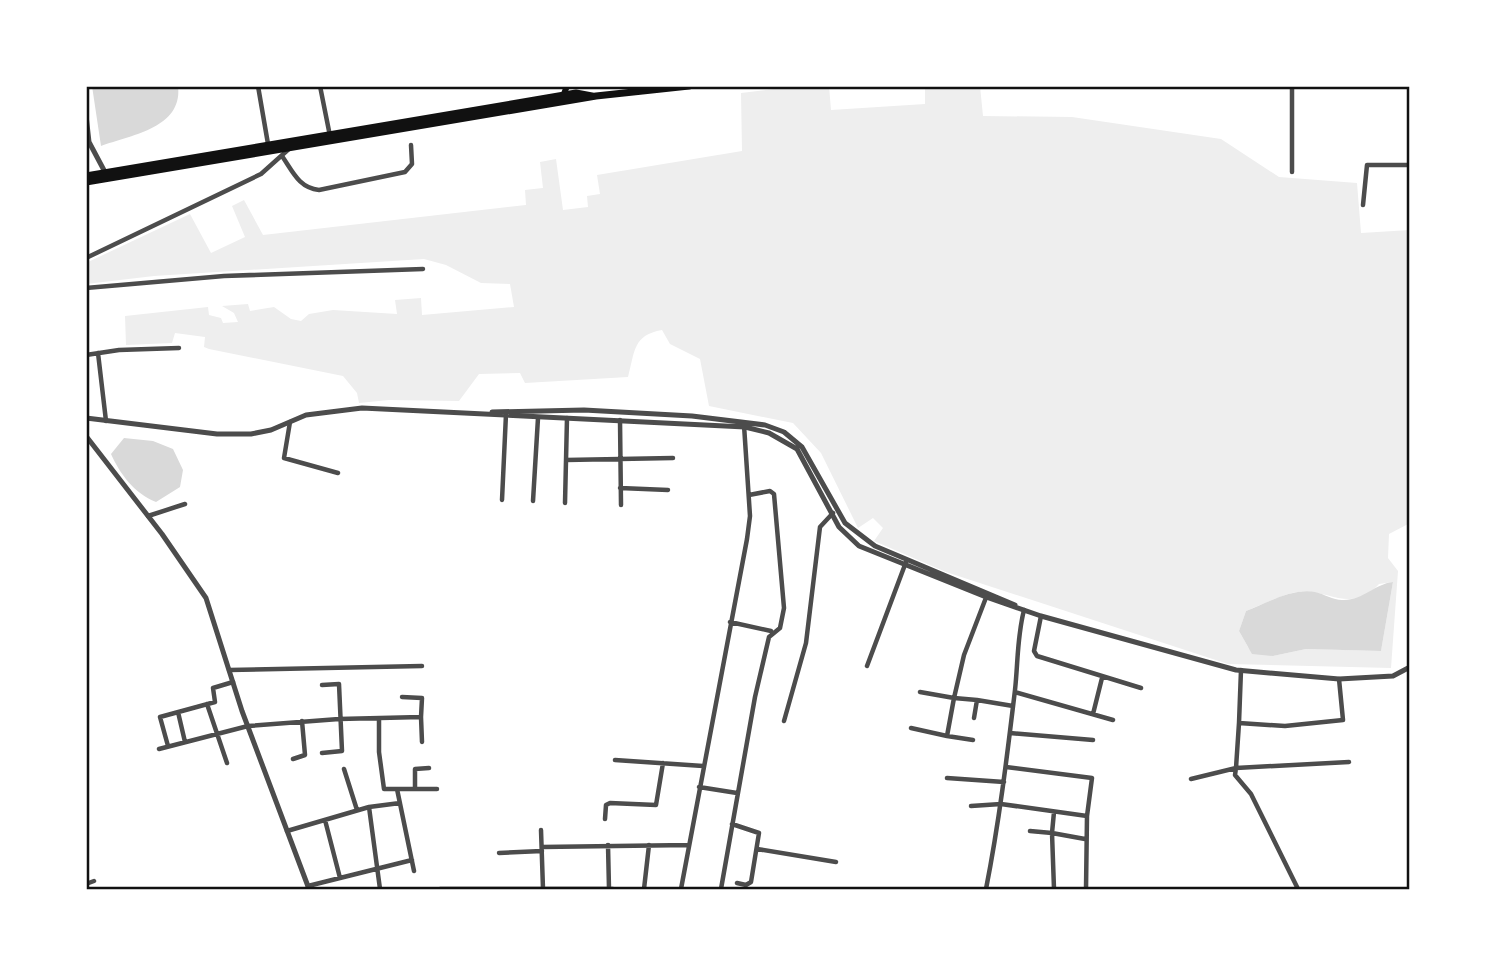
<svg xmlns="http://www.w3.org/2000/svg" width="1496" height="975" font-family="'DejaVu Sans',sans-serif">
	<style>
		.green { fill: #eee; fill-rule: evenodd }
		.water { fill: #d9d9d9 }
		.lines { fill: none; stroke-linecap: round; stroke-linejoin: round }
		.minor { stroke: #4c4c4c; stroke-width: 4.5 }
		.tertiary { stroke: #4c4c4c; stroke-width: 5 }
		.primary { stroke: #111; stroke-width: 6 }
		.trunk { stroke: #111; stroke-width: 7 }
		.neatline { fill: none; stroke: #111; stroke-width: 2.5 }
	</style>
	<rect width="100%" height="100%" fill="#fff"/>
	<path class="green" d="M797,86H829L831,110L925,104V86H980L983,116L1072,117L1221,139L1279,177L1357,183L1361,233L1410,230V523L1389,534L1388,558L1398,571L1391,668L1228,664L946,572L874,541L883,528L873,518L858,528L821,453L793,423L709,406L700,359L670,344L662,330C633,335 635,351 628,377L525,383L520,373L479,374L459,401L389,400L359,403L357,393L343,376L209,349L204,347L205,337L175,333L172,343L126,345L125,316L208,307L209,315L221,318L223,323L238,322L234,313L222,306L248,304L250,311L274,307L291,319L301,321L309,314L333,310L397,314L395,300L421,298L422,315L514,307L510,284L481,283L446,265L424,259L154,276L86,284V263L190,214L211,253L245,237L232,206L244,200L263,235L526,205L525,190L543,188L540,162L556,159L563,210L588,207L587,196L600,194L597,175L742,151L741,93ZM1393,582L1381,651L1306,649L1273,656L1248,647L1239,631L1246,611C1261,605 1277,597 1292,593C1325,584 1349,617 1379,584Z"/>
	<path class="water" d="M92,86H178C183,128 131,135 101,146Z
		M124,438L153,441L173,449L183,470L180,487L156,502C134,493 120,474 111,454Z
		M1393,582L1381,651L1306,649L1273,656L1252,654L1239,631L1246,611C1267,603 1292,588 1315,592C1324,594 1333,600 1342,600C1363,601 1374,584 1393,582Z"/>
	<g class="lines">
		<path class="minor" d="M258,86L268,144
			M320,86L330,136
			M282,156C293,172 299,188 319,190L405,172L412,164L411,145
			M1292,172V86
			M1363,205L1367,165H1410
			M86,258L261,174L290,148
			M86,288L224,276L423,269
			M98,353L106,421
			M86,355L119,350L179,348
			M620,420L621,505
			M290,422L284,458L338,473
			M566,460L673,458
			M620,488L668,490
			M502,500L506,414
			M533,501L538,418
			M565,503L567,418
			M148,516L185,504
			M1041,616L1034,651L1037,656L1141,688
			M730,622L771,631
			M867,666L906,562
			M229,670L422,666
			M1241,670L1239,723L1285,726L1343,720L1339,679
			M322,685L339,684L342,751L322,753
			M920,692L954,698L947,736L973,740
			M1015,692L1113,720
			M977,700L954,698L964,655L987,595
			M207,704L227,763
			M178,712L185,742
			M1093,714L1102,678
			M421,717L422,742
			M974,718L977,700L1013,706
			M379,719V752L384,789H437
			M784,721L806,643L820,527L833,513
			M1239,723L1236,768L1349,762
			M911,728L947,736
			M1010,733L1093,740
			M168,746L160,717L215,702L213,688L233,682
			M159,749L248,726L339,719L421,717L422,698L402,697
			M293,759L305,755L302,721
			M615,760L703,766
			M1006,767L1092,778L1087,816
			M344,769L357,810
			M947,778L1004,782
			M1191,779L1236,768L1235,775L1251,794L1298,889
			M699,787L737,793
			M397,789L414,871
			M415,789V769L429,768
			M971,806L1001,804L1087,816L1086,889
			M605,819L606,805L610,803L656,805L663,763
			M325,820L340,878
			M732,824L759,833L751,882L746,885L737,883
			M287,831L369,807
			M1030,831L1052,833L1054,812
			M608,845L609,889
			M542,847L689,845
			M757,849L836,862
			M499,853L542,851
			M86,884L94,881
			M308,886L412,860
			M380,889L369,807L400,803
			M440,889H543L541,830
			M543,889H613
			M644,889L649,845
			M681,889L747,539L750,516L744,425
			M721,889L755,697L769,637L780,628L784,608L774,494L770,491L749,495
			M986,889C999,823 1007,757 1015,690C1018,663 1017,637 1024,610
			M1054,889L1052,833L1085,839"/>
		<path class="tertiary" d="M86,115L89,142L106,174
			M492,412L584,410L692,416L765,425L784,432L802,447L845,523L875,546L1015,605
			M86,418L217,434H251L271,430L306,415L362,408L745,427L769,433L797,449L839,527L859,546L986,597L1041,616L1236,670L1339,679L1393,676L1410,667
			M86,436L162,534L206,598L242,711L309,889"/>
		<path class="primary" d="M562,99L567,86"/>
		<path class="trunk" d="M86,176L576,93L592,96
			M86,182L596,96L689,86"/>
	</g>
	<rect width="1496" height="975" fill="none" stroke="#ffffff" stroke-width="175"/>
	<rect x="88" y="88" width="1320" height="800" class="neatline"/>
</svg>
